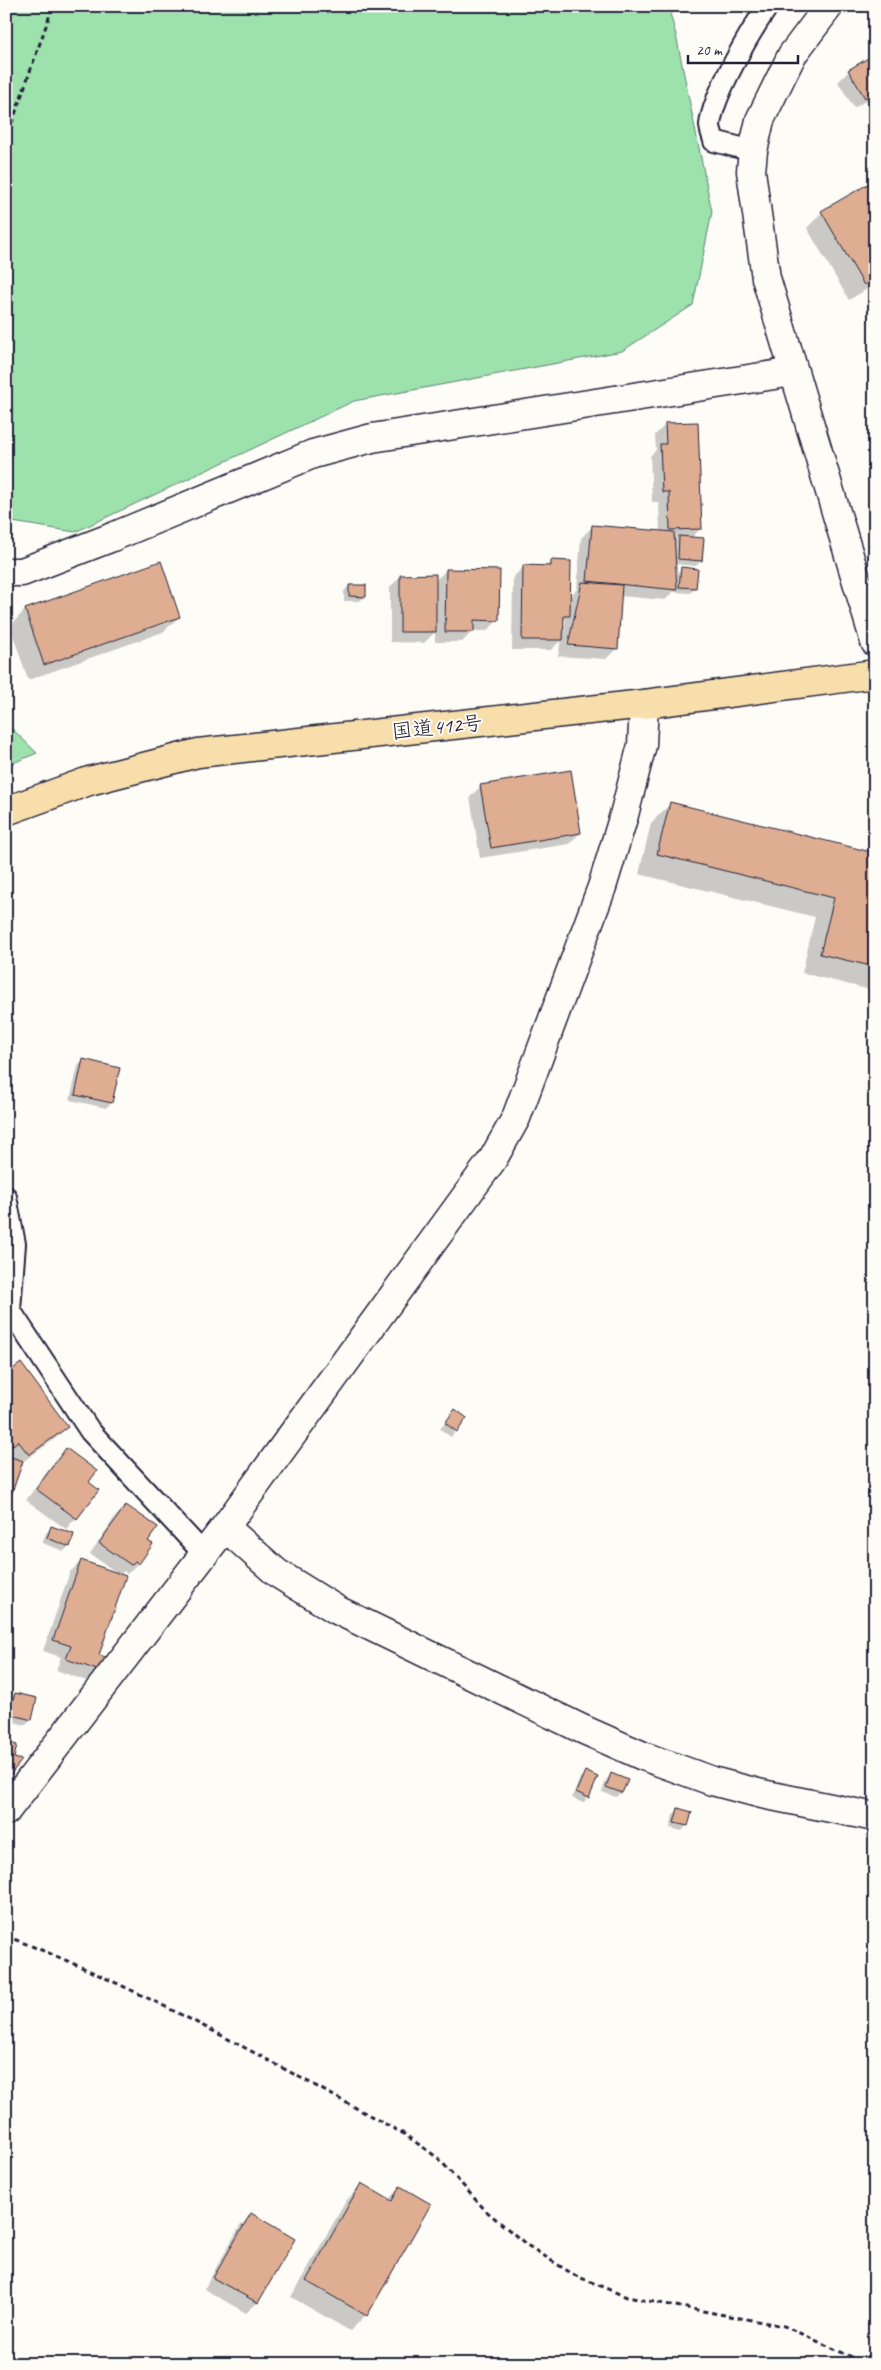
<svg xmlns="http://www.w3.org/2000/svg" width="881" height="2370" font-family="Caveat,'Klee One',sans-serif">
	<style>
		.green { fill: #9de1ad; stroke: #608274 }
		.shadow { fill: #0003; fill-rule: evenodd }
		.building { fill: #dfad92; stroke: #22223b }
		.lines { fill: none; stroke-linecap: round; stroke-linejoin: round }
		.service-casing { stroke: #22223b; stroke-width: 24 }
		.minor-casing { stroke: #22223b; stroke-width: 31 }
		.tertiary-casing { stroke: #22223b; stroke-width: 31 }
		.trunk-casing { stroke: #22223b; stroke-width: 31 }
		.path { stroke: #22223b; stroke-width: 3; stroke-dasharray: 5 4; stroke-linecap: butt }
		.service { stroke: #fdfcf7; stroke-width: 20 }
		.minor { stroke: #fdfcf7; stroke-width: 28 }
		.tertiary { stroke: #fdfcf7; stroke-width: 28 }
		.trunk { stroke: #f8deab; stroke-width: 28 }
		.labels { text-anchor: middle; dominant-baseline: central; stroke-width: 4; stroke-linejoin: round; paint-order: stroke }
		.street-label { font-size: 21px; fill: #22223b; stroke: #fdfcf7 }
	</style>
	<rect width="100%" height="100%" fill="#fdfcf7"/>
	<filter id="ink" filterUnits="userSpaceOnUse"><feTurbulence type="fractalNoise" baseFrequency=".02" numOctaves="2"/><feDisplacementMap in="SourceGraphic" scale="10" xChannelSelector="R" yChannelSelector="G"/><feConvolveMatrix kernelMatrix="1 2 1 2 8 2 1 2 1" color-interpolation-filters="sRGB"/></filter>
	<g filter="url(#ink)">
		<path class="green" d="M6,6H668L676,35L712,212L693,305L622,351L354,401L75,532L6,521Z
			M6,723L37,753L6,766Z"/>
		<path class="shadow" d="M875,55V95L854,108L838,82L849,71Z
			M875,181V284L849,300L807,228L822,212Z
			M666,424L701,528L691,538L701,561L696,566L675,564V575L681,569L695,588L690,593L673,592L665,600L620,596L617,648L606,659L558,656L561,640L551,650H512L513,577L524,567H546L552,561L570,601L572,594L577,589L581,538L592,527L660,532L659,502H652L650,456L656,450L655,435ZM566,618L564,631H562L563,622Z
			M160,563L179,617L163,632L28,680L10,626L25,610Z
			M446,570L498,620L487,631H473L462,642H435V632L424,643L390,642V587L401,576L435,581Z
			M349,586L365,596L360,601H344V591Z
			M481,786L580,833L569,844L480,858L470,797Z
			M670,804L875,854V991L802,973L815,917L639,874L651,823Z
			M83,1061L119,1069L111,1103L106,1108L70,1100L78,1066Z
			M6,1376L66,1427L56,1438L21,1463L6,1451Z
			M455,1411L465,1419L451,1437L440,1429Z
			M66,1449L87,1483L76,1518L66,1529L26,1500L56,1460Z
			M126,1506L138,1563L127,1574L124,1571L120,1575L98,1656L99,1671L89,1682L56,1670L61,1657L43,1651L70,1572L81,1561L117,1573L90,1554L115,1517Z
			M51,1528L69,1546L64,1551L42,1543L46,1533Z
			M15,1694L31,1719L25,1725L6,1720L10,1699Z
			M585,1773L588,1797L583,1803L572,1798L580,1778Z
			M611,1775L621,1792L616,1797L602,1792L606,1780Z
			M678,1810L687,1825L682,1831L670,1828L673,1815Z
			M361,2185L388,2200L400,2187L366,2315L350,2331L291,2297L346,2201Z
			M251,2215L293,2239L257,2303L246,2313L204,2289L240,2226Z"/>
		<path class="building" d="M875,54V92L865,98L848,70Z
			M875,180V279L864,285L821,211Z
			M698,422L702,529L670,530L669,492H662L660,444H666L665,423Z
			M592,525L674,532L677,590L587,581Z
			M679,536L704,538L702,561L678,559Z
			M551,560L571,561L570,616H564L563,640H522L523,565L551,566Z
			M161,561L180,617L44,665L25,609Z
			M681,567L698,569L696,588L679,587Z
			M446,569L500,570L499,621L474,620V632H445Z
			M436,574V632H400V575Z
			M582,582L622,585L618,649L568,645Z
			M349,585H366V597L349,596Z
			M571,770L581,833L491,848L480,785Z
			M670,802L875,853V967L820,954L834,898L657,854Z
			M83,1059L120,1068L112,1103L75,1095Z
			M21,1363L68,1427L29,1455L18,1441L13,1445L6,1436V1374Z
			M455,1409L467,1418L457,1432L445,1423Z
			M66,1448L97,1471L89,1482L99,1490L77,1519L36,1489Z
			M6,1455L23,1461L6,1510Z
			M126,1505L158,1527L148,1541L153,1544L139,1564L135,1561L131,1565L99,1543Z
			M51,1526L74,1534L70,1547L47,1538Z
			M81,1560L126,1576L99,1655L106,1657L100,1671L66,1659L71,1646L53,1640Z
			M15,1693L37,1698L32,1720L9,1714Z
			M6,1742L17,1745L14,1758L22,1760L6,1780Z
			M585,1771L598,1777L589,1798L576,1792Z
			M611,1773L628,1780L622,1793L606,1787Z
			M678,1808L692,1812L688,1826L674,1823Z
			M361,2183L392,2201L400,2186L431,2204L367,2316L306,2281Z
			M251,2213L295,2239L258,2303L213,2278Z"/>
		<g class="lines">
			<g class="service-casing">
				<path id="service" d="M753,151L714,141C713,136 710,130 710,125C713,95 750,32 768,6
					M6,1197L15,1244L10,1310
					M6,1308L10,1310L90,1431L203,1553"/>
			</g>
			<g class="minor-casing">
				<path id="minor" d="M6,572H22L110,538L313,454L372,438L793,372
					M225,1527L277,1573L337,1610L582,1729L643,1756L712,1781L762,1794L875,1817
					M6,1811L225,1527L493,1159L516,1118L602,887L624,815L642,745L644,704"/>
			</g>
			<g class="tertiary-casing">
				<path id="tertiary" d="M829,6L792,55L760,120L753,151L751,171L766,278L875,642"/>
			</g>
			<g class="trunk-casing">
				<path id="trunk" d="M6,811L89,781L198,753L644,704L875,674"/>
			</g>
			<path class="path" d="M6,140L53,6
				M6,1936C145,1989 274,2064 404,2134L438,2158L485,2210L527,2245L574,2275L627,2297L784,2326L867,2364"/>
			<use href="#service" class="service"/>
			<use href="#minor" class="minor"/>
			<use href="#tertiary" class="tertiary"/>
			<use href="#trunk" class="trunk"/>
		</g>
	</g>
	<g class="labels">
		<g class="street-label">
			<text transform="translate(437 727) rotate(-6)">国道412号</text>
		</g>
	</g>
	<rect width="881" height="2370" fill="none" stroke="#fdfcf7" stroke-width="25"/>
	<rect x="12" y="12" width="856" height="2345" fill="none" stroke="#22223b" stroke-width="2" filter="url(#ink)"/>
	<path d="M688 55v8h110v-8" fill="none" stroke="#22223b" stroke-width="2.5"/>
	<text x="696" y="55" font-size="15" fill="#22223b" stroke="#fdfcf7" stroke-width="4" paint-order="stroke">20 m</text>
</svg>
